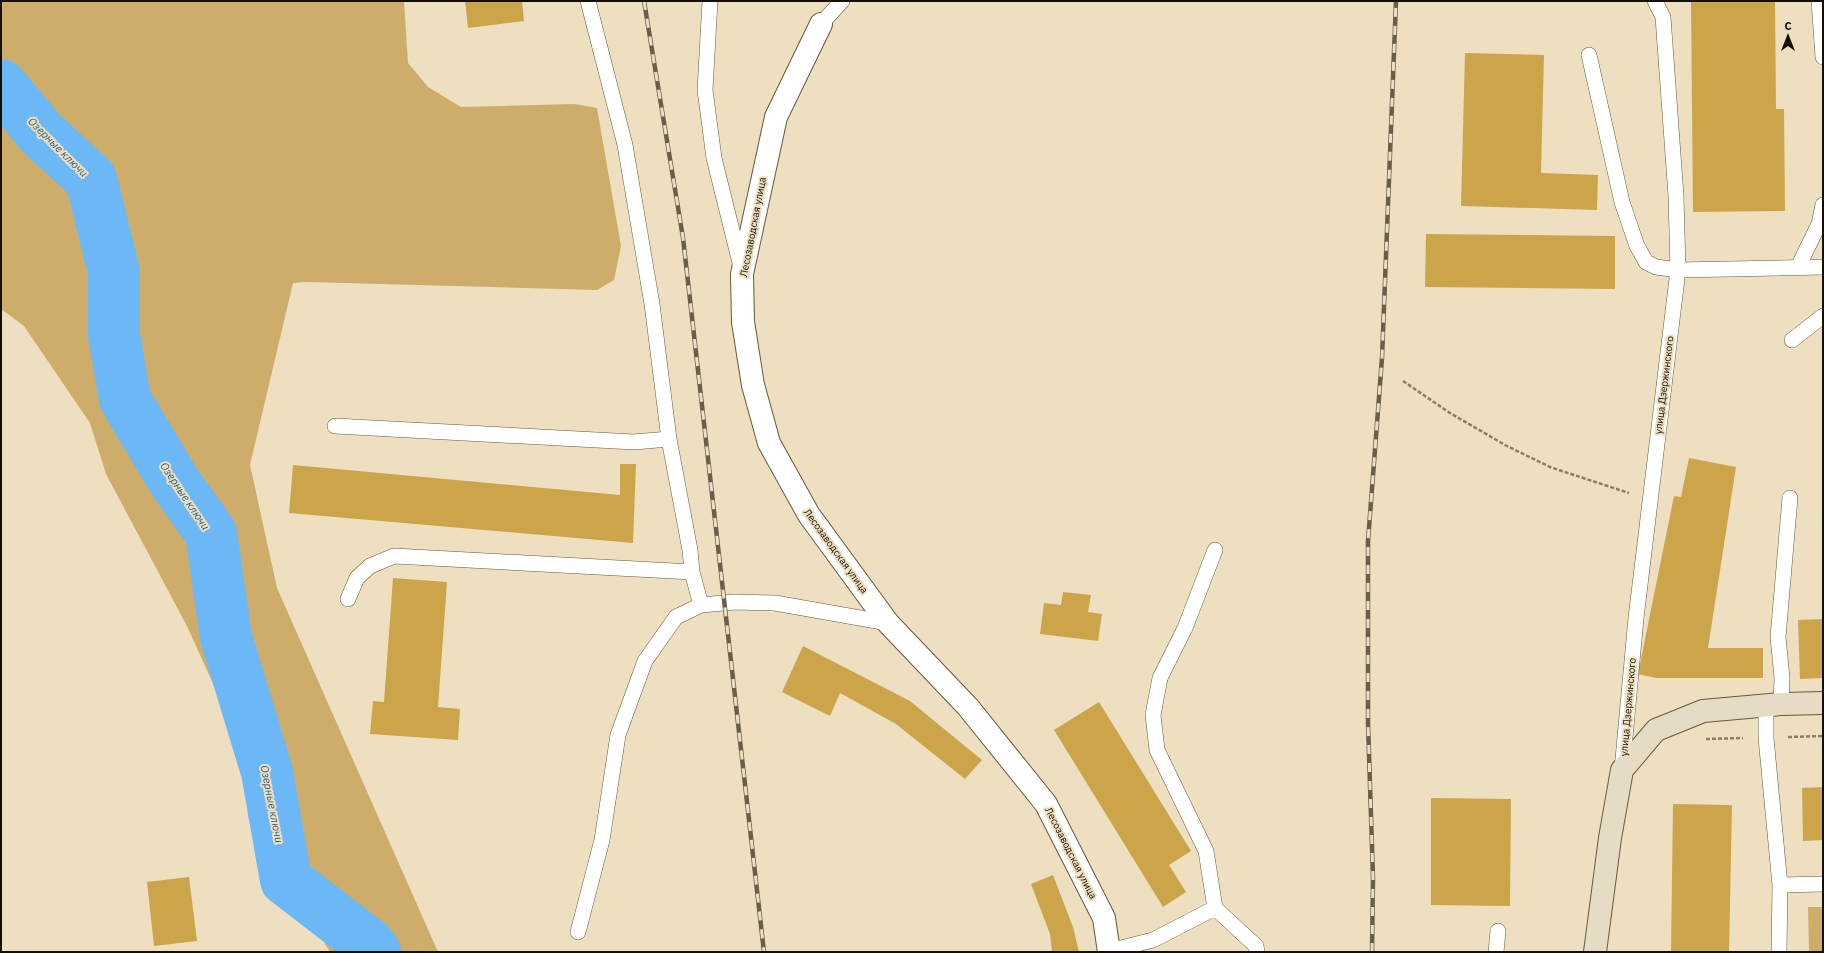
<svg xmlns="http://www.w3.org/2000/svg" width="1824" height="953" font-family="'IBM Plex Sans',sans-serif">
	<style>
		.green { fill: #cdad69 }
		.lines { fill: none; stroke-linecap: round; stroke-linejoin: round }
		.river { stroke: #6cb8f6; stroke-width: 52 }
		.building { fill: #cca54a }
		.lane-casing { stroke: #65583c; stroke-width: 16 }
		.street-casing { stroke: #65583c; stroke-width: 24 }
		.secondary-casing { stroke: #65583c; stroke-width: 24 }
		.path { stroke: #887d69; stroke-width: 2.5; stroke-dasharray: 4 2; stroke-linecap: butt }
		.lane { stroke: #fff; stroke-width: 15 }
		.street { stroke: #fff; stroke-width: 22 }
		.secondary { stroke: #e6dbc4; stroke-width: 22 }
		.rail-casing { stroke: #675e4c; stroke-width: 4.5 }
		.rail { stroke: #eedfc0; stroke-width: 3; stroke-dasharray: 9; stroke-linecap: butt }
		.labels { text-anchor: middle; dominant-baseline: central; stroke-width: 4; stroke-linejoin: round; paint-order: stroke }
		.street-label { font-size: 10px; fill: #140e05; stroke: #eedfc0 }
		.water-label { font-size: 11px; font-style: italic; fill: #265c85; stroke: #eedfc0 }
	</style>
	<rect width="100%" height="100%" fill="#eedfc0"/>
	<path class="green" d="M1,1H404L408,63L428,87L461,107L575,104L597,108L621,246L614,280L597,290L307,282L293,283L250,465L277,588L438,952H330L249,819L239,741L187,626L106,474L90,423L24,326L1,309Z
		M1808,907H1823V952H1809Z"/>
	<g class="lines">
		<path class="river" d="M1,85L42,134L91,179L114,272V335L125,399L174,481L211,533L226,637L267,772L286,880L368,943L375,952"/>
	</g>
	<path class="building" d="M465,1H522L524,21L468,28Z
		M1691,1H1775L1776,109H1784L1785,211L1693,212Z
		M1465,53L1544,55L1541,173L1598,175L1597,210L1461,206Z
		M1426,234L1615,236V289L1425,287Z
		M1689,458L1736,467L1708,648H1763V678H1656L1638,674L1674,496L1681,497Z
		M620,464H636L633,543L289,513L293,465L620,495Z
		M393,578L447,582L438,707L460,709L458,740L370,734L373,701L384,702Z
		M1063,592L1091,595L1088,612L1102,614L1098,641L1040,634L1044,603L1061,605Z
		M1823,619V678L1800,679L1798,620Z
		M803,646L910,701L982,760L965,779L896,724L840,693L830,716L782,692Z
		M1099,702L1191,851L1169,865L1186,892L1163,907L1054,730Z
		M1823,787V840L1803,841L1802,788Z
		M1431,798L1511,799L1510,906L1431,905Z
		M1673,804L1732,805L1729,952H1671Z
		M1053,875L1073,927L1079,952H1052L1050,934L1031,884Z
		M189,877L197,941L154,946L147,882Z"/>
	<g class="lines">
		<g class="lane-casing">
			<path id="lane" d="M588,1L625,145L652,304L669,439L690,550L692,572L701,605
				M710,1L705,90L714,158L741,267
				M1819,1L1823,57
				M821,24L842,1
				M1589,55L1622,202L1637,246L1646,262L1656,267L1678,270L1823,267
				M1798,267L1819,224L1823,205
				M1792,340L1823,316
				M335,426L634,442L669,439
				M348,599L357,578L370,566L394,556L692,572
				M1781,704L1782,678L1778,637L1790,498
				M1766,706V738L1780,885L1779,952
				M1622,770L1636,618L1678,270L1676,196L1663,17L1655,1
				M1780,885L1823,884
				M1215,908L1206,851L1157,750L1153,715L1160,678L1185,628L1215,550
				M578,932L602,840L618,735L645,661L676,617L701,605L735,602L775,603L888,623
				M1109,951L1153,940L1215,908L1256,946L1257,952
				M1496,952L1498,931"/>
		</g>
		<g class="street-casing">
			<path id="street" d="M821,24L776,117L742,274L743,322L753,385L769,443L809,515L888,623L968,707L1046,804L1104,918L1109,952"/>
		</g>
		<g class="secondary-casing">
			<path id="secondary" d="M1595,952L1610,838L1622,770L1656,730L1703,711L1781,704L1823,703"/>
		</g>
		<path class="path" d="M1403,381L1450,413L1505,445L1550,467L1629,493
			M1788,737L1823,736
			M1706,739L1743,738"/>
		<use href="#lane" class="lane"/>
		<use href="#street" class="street"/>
		<use href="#secondary" class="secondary"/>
		<g class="rail-casing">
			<path id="rail" d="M644,1L683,238L764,952
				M1372,952L1373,878L1368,723V541L1382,358L1396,1"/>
		</g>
		<use href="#rail" class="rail"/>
	</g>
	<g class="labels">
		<g class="street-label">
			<text transform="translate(753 227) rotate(-79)">Лесозаводская улица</text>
			<text transform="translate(1664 385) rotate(-83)">улица Дзержинского</text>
			<text transform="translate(836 551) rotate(54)">Лесозаводская улица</text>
			<text transform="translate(1628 707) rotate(-85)">улица Дзержинского</text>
			<text transform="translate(1071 853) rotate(63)">Лесозаводская улица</text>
		</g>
		<g class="water-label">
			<text transform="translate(58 147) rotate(45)">Озерные ключи</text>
			<text transform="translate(185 496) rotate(56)">Озерные ключи</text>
			<text transform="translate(272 804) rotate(79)">Озерные ключи</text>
		</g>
	</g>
	<rect width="1824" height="953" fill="none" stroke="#140e05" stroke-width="4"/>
	<g transform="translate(1788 36)" stroke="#eedfc0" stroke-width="3" paint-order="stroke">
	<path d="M0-3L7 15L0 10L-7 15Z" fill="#140e05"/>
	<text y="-6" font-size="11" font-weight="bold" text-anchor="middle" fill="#140e05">С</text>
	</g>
</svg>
